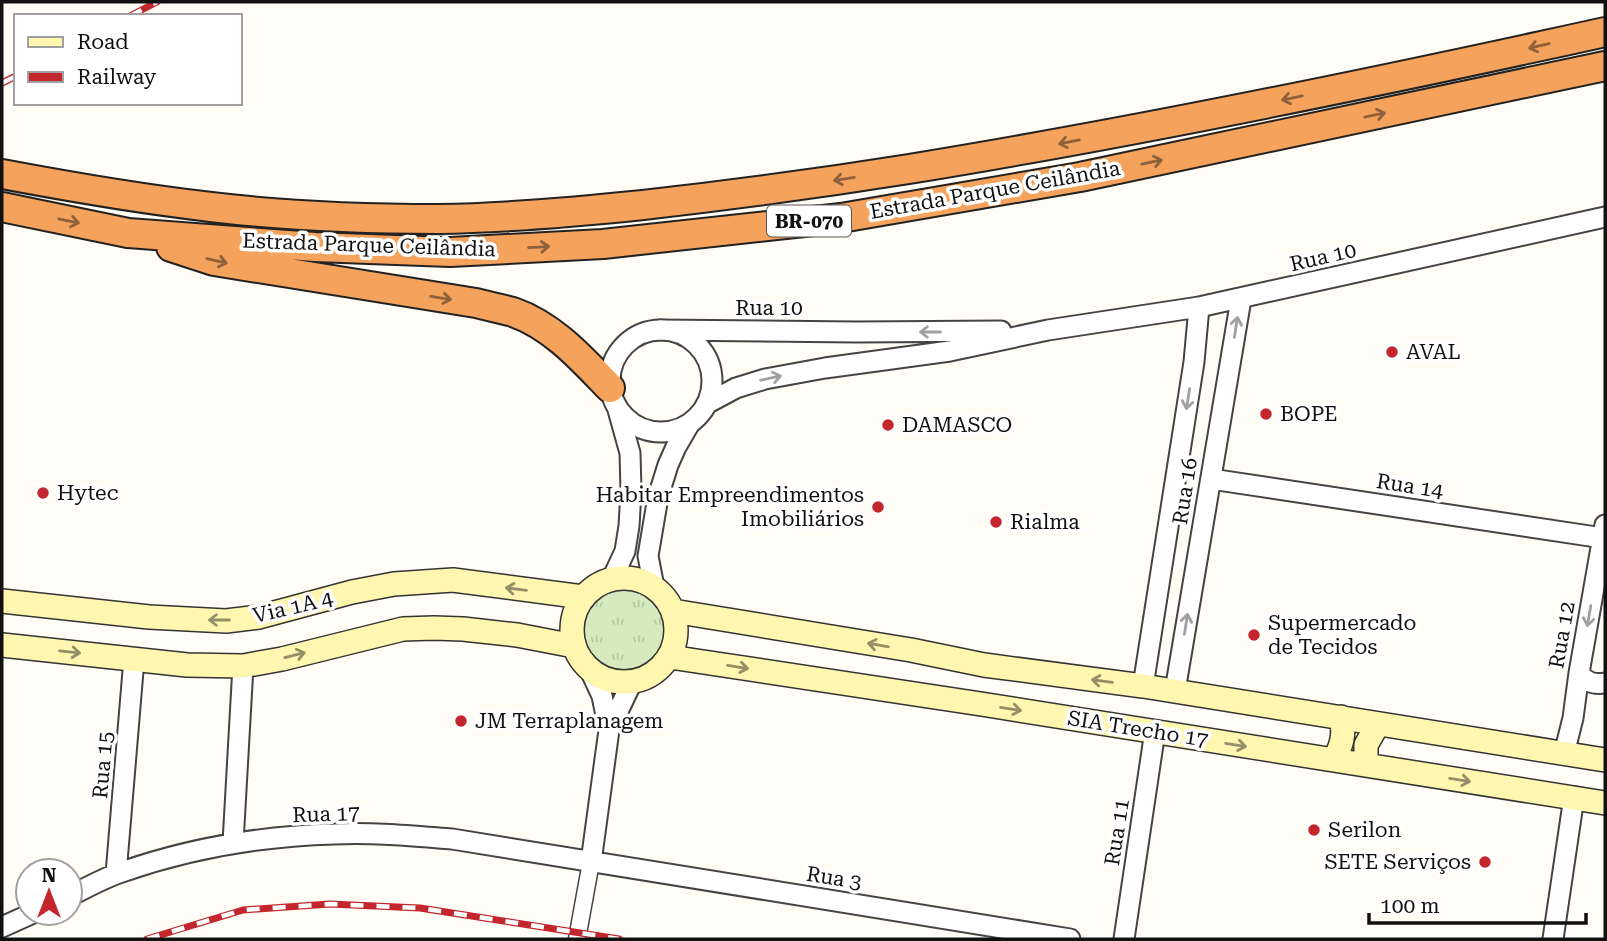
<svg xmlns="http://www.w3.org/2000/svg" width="1607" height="941" font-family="'Roboto Serif',serif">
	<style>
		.grass { fill: url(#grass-tufts) }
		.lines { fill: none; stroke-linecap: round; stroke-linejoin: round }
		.minor-casing { stroke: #444; stroke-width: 19 }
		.tertiary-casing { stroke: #444; stroke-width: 23 }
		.secondary-casing { stroke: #333; stroke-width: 26 }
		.motorway-casing { stroke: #222; stroke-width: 32 }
		.minor { stroke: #fff; stroke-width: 16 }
		.tertiary { stroke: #fff; stroke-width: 19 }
		.secondary { stroke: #fff6b0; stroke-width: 23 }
		.motorway { stroke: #f5a25d; stroke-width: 28 }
		.rail-casing { stroke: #c4262e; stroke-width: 7 }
		.rail { stroke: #fff; stroke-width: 4.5; stroke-dasharray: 13; stroke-linecap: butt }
		.oneway { stroke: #8e613b }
		.oneway2 { stroke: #a0a0a0 }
		.oneway3 { stroke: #948f68 }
		.poi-dot { fill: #c4262e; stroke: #fff; stroke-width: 2.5 }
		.labels { text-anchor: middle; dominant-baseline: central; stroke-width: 7; stroke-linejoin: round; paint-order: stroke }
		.shield { fill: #fff; stroke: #585858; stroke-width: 2 }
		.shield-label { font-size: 19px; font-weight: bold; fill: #111 }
		.street-label { font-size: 21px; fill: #111; stroke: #fff }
		.poi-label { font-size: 21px; fill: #111; stroke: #fff; text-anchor: start }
	</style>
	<defs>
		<pattern id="grass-tufts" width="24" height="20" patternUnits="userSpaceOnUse" patternTransform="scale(1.75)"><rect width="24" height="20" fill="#d5ebbd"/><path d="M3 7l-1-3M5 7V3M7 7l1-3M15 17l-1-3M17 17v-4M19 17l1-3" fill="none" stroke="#b6c8a1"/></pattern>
	</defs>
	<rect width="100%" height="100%" fill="#fffdf5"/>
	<path class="grass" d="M579 630a46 46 0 1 1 92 0a46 46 0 1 1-92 0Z"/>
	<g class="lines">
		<g class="minor-casing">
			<path id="minor" d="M577,939L591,862"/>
		</g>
		<g class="tertiary-casing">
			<path id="tertiary" d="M659,330L857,332L1001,331
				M610 381a51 51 0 1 1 102 0a51 51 0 1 1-102 0Z
				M708,403L736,388L765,379L825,368L950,351L1048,330L1199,307L1605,217
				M1211,479L1603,538
				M612,579L625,551L629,526L631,491L630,453L618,410
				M654,587L648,556L658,497L668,465L676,447L690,423
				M590,670L602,696L609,730
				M1579,673C1586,682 1593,685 1605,683
				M1143,686L1194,362L1199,307
				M1175,691L1241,299
				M1564,754L1573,718L1579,673L1605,525
				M233,843L243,666
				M591,862L609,730L632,682
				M116,874L134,659
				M70,896C86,888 102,879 119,873C187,849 262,836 334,834C373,832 413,836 452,839L1070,939
				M2,927L33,913
				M1124,939L1155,731
				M1553,939L1574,797"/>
		</g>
		<g class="secondary-casing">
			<path id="secondary" d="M572 630a52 52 0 1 1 104 0a52 52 0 1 1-104 0Z
				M2,601L149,617L226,621L259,617L352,592L394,584L453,580L583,597
				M673,611L911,650L984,665L1143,686L1605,760
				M2,645L187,665L243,666L282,659L403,629L434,628L463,629L517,635L574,646
				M670,657L981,704L1605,803
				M1334,760C1342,745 1345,734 1341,717
				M1366,765V745L1378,724"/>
		</g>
		<g class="motorway-casing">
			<path id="motorway" d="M2,174C71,187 141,199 211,207C286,216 364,219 439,219C507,218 575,212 643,205C732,195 821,183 909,169C1143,131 1374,83 1605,32
				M2,207L128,233L315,247L450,252L603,244L841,218L1080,177L1605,66
				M171,247L214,261L476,303C488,306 501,309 513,312C553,326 582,359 610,388"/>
		</g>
		<use href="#minor" class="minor"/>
		<use href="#tertiary" class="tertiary"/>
		<use href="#secondary" class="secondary"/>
		<use href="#motorway" class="motorway"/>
		<g class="rail-casing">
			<path id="rail" d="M130,16L157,2
				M2,83L16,76
				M147,939L243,910L330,904L420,908L619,939"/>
		</g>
		<use href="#rail" class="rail"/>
	</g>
	<defs><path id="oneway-shaft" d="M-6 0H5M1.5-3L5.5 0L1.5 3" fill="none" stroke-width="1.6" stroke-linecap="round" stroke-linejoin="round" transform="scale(1.75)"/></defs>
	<g class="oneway">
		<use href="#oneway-shaft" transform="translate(1539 46) rotate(167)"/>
		<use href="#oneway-shaft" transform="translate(1292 98) rotate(168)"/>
		<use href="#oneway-shaft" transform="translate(1375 115) rotate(-12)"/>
		<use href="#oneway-shaft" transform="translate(1069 142) rotate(169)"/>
		<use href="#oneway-shaft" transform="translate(1152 162) rotate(-12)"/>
		<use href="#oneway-shaft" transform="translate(844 179) rotate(171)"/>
		<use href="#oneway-shaft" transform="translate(69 221) rotate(12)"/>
		<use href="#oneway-shaft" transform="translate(539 247) rotate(-3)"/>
		<use href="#oneway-shaft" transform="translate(217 261) rotate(13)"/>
		<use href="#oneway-shaft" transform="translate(441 298) rotate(9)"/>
	</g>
	<g class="oneway2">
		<use href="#oneway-shaft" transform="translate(1236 327) rotate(-81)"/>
		<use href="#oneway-shaft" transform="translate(930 332) rotate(-180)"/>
		<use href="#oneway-shaft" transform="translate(771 378) rotate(-12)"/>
		<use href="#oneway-shaft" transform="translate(1188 399) rotate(99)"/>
		<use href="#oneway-shaft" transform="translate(1589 616) rotate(100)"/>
		<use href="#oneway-shaft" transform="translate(1186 624) rotate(-81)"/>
	</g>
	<g class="oneway3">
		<use href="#oneway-shaft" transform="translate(516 589) rotate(-173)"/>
		<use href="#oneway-shaft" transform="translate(219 620) rotate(180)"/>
		<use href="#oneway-shaft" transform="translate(878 645) rotate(-170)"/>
		<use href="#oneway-shaft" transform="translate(70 652) rotate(6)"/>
		<use href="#oneway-shaft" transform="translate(295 655) rotate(-14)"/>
		<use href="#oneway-shaft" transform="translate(738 667) rotate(9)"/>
		<use href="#oneway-shaft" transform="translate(1102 681) rotate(-173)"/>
		<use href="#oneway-shaft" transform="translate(1011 709) rotate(9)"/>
		<use href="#oneway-shaft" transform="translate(1236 745) rotate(9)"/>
		<use href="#oneway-shaft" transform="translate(1460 780) rotate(9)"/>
	</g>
	<g class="poi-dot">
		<circle cx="1392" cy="352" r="7"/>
		<circle cx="1266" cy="414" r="7"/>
		<circle cx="888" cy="425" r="7"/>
		<circle cx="43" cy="493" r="7"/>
		<circle cx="878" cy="507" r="7"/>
		<circle cx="996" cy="522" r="7"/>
		<circle cx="1254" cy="635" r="7"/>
		<circle cx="461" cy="721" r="7"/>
		<circle cx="1314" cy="830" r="7"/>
		<circle cx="1485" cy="862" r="7"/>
	</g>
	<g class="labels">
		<rect class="shield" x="767" y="205.5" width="84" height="31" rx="5"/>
		<g class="shield-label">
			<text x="809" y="221">BR-070</text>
		</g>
		<g class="street-label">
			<text transform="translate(995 190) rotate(-10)">Estrada Parque Ceilândia</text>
			<text transform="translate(369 245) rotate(2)">Estrada Parque Ceilândia</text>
			<text transform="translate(1323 257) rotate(-13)">Rua 10</text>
			<text x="769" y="308">Rua 10</text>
			<text transform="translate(1410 486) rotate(9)">Rua 14</text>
			<text transform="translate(1185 491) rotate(-81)">Rua 16</text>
			<text transform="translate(293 607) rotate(-13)">Via 1A 4</text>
			<text transform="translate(1562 635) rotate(-80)">Rua 12</text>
			<text transform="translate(1138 729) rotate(9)">SIA Trecho 17</text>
			<text transform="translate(103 765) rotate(-85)">Rua 15</text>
			<text transform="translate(326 814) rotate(-2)">Rua 17</text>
			<text transform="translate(1117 832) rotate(-81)">Rua 11</text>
			<text transform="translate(834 878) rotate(9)">Rua 3</text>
		</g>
		<g class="poi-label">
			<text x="1406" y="352">AVAL</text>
			<text x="1280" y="414">BOPE</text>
			<text x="902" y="425">DAMASCO</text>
			<text x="57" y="493">Hytec</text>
			<text x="864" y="495" text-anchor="end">Habitar Empreendimentos<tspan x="864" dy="24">Imobiliários</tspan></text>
			<text x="1010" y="522">Rialma</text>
			<text x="1268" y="623">Supermercado<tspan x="1268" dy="24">de Tecidos</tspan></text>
			<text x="475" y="721">JM Terraplanagem</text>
			<text x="1328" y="830">Serilon</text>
			<text x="1471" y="862" text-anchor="end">SETE Serviços</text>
		</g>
	</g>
	<rect width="1607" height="941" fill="none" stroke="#111111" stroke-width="7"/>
	<rect x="14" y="14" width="228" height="91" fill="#ffffff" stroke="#a0a0a0" stroke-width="2"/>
	<rect x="28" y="37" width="35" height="10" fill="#fff6b0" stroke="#a0a0a0" stroke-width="2"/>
	<text x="77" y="49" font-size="21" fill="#111111">Road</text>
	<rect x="28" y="72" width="35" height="10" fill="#c4262e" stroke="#a0a0a0" stroke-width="2"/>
	<text x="77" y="84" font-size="21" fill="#111111">Railway</text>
	<g transform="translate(49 892)"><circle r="33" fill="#ffffff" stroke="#a0a0a0" stroke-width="2"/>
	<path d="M0-5L12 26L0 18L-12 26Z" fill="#c4262e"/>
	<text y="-10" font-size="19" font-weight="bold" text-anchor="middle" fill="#111111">N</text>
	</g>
	<path d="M1369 913v10h217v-10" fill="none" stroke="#111111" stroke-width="3.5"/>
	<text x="1380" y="913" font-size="21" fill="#111111" stroke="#ffffff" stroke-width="5" paint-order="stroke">100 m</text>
</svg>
